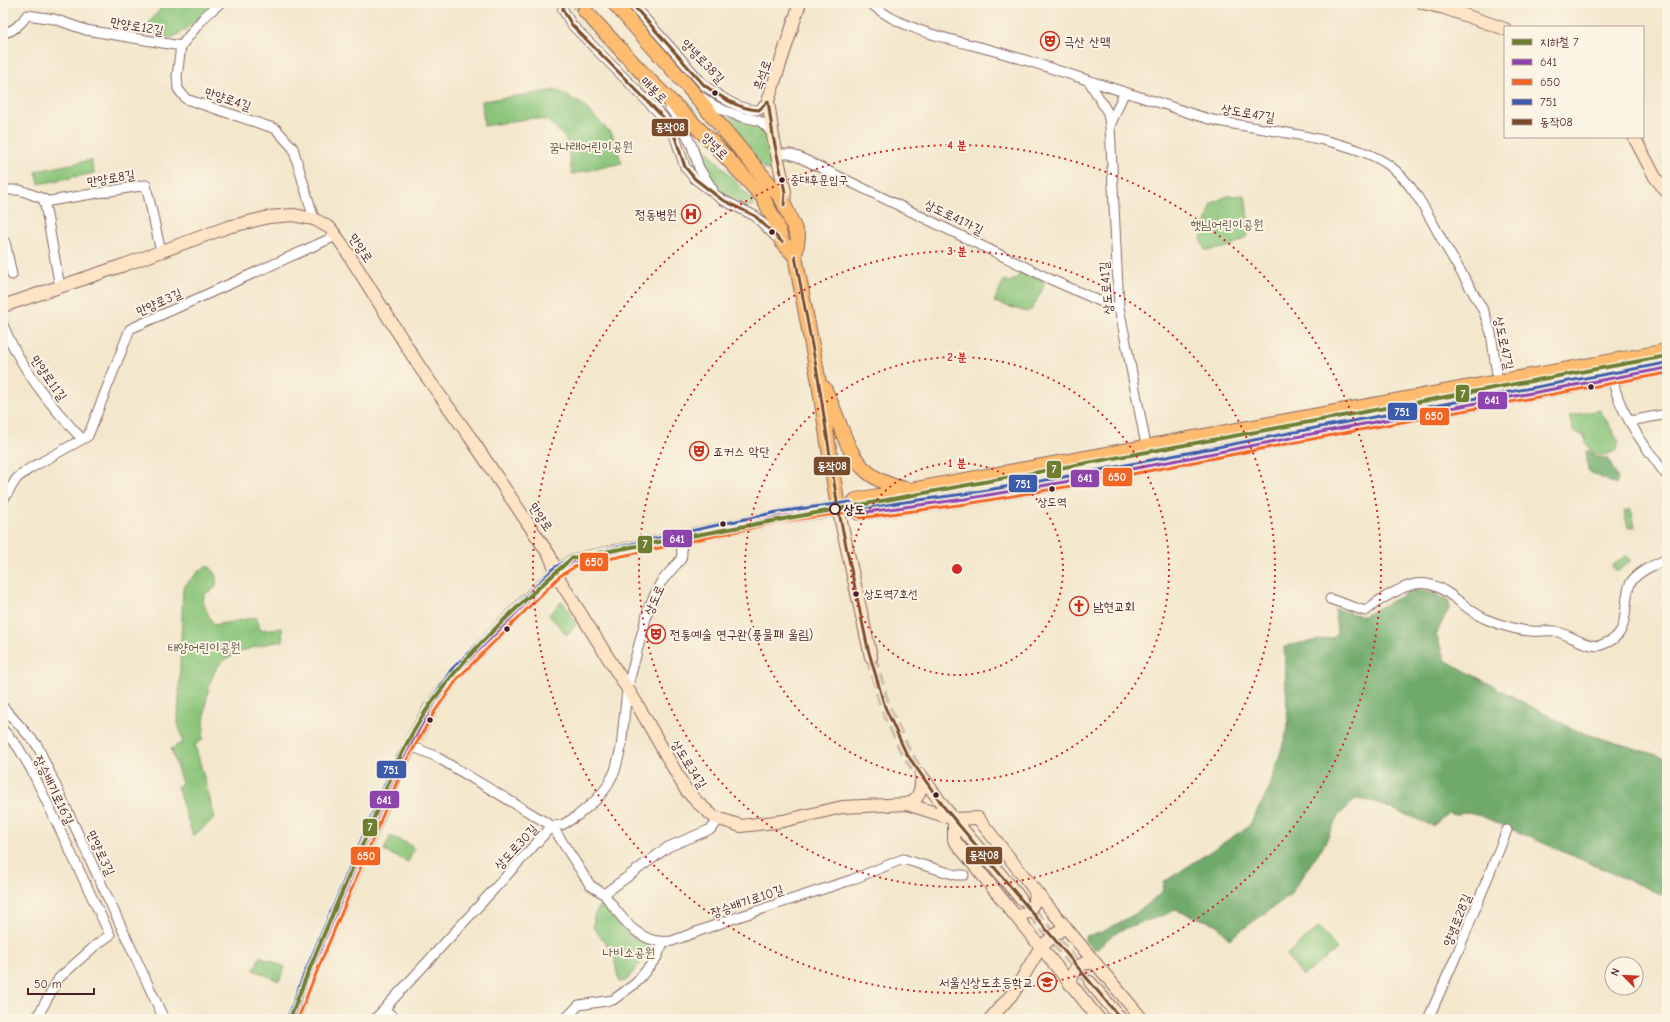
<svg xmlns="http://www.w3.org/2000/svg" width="1670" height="1022" font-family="'Comic Neue','Poor Story',sans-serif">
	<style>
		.green { fill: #8bc57a; stroke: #6a7252 }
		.forest { fill: #70aa6a; stroke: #5d644a }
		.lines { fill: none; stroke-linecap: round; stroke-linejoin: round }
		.secondary-tunnel { stroke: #d1bfac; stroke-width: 12; stroke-dasharray: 12 6; stroke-linecap: butt }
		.primary-tunnel { stroke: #d1bfac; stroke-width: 14; stroke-dasharray: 14 7; stroke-linecap: butt }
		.street-casing { stroke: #856563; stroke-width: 11 }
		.secondary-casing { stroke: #856563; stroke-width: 14 }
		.primary-casing { stroke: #856563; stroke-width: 16 }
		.street { stroke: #fff; stroke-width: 9 }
		.secondary { stroke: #fee4c5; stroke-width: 12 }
		.primary { stroke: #fdbc6f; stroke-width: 14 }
		.bus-1-casing { stroke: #fcf5e5; stroke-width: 6 }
		.bus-2-casing { stroke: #fcf5e5; stroke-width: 6 }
		.bus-3-casing { stroke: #fcf5e5; stroke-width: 6 }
		.bus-4-casing { stroke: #fcf5e5; stroke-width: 6 }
		.bus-1 { stroke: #8e44ad; stroke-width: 3 }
		.bus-2 { stroke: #f26522; stroke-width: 3 }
		.bus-3 { stroke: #3d5bab; stroke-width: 3 }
		.bus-4 { stroke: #7a4b2a; stroke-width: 3 }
		.metro-1-casing { stroke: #fcf5e5; stroke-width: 7 }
		.metro-1 { stroke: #6e7e31; stroke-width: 4 }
		.ring { fill: none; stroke: #d62828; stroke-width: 2; stroke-dasharray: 2 4 }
		.bus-dot { fill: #4a1f2b; stroke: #fcf5e5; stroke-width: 1.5 }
		.stop-dot { fill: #fcf5e5; stroke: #4a1f2b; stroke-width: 2 }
		.labels { text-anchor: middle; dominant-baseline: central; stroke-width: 4; stroke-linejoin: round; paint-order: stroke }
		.bus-label { font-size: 12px; fill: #4a1f2b; stroke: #fcf5e5; text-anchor: start }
		.street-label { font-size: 13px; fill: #4a1f2b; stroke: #fcf5e5 }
		.poi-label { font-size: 13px; fill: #4a1f2b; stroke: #fcf5e5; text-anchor: start }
		.park-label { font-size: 13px; fill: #5e5143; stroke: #fcf5e5 }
		.stop-label { font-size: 13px; font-weight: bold; fill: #4a1f2b; stroke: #fcf5e5; text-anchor: start }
		.centre { fill: #d62828; stroke: #fcf5e5; stroke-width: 2 }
		.ring-label { font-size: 12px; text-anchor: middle; font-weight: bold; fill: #d62828; stroke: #fcf5e5; stroke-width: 4; stroke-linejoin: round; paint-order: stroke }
		.line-badge { stroke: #fcf5e5; stroke-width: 1.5 }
		.badge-label { font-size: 11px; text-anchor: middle; font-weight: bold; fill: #fff }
	</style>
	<rect width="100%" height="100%" fill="#fcf5e5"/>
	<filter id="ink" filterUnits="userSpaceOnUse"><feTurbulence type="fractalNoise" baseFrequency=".025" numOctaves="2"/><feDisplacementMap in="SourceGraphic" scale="8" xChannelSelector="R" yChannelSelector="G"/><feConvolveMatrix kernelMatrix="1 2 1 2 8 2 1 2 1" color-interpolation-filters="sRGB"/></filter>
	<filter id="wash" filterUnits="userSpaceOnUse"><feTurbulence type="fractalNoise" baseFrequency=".012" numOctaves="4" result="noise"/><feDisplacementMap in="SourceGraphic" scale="16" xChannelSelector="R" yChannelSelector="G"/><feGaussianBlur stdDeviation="0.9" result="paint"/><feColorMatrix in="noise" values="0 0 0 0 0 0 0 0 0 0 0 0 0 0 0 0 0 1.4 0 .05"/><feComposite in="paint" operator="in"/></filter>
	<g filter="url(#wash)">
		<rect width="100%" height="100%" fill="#f3e7cc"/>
		<path class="green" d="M165,3H214L185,30L170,39L146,33L149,23Z
			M557,90L582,104L612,134L622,163L572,174L566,139L549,121L531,118L484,126L482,101Z
			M679,94L683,95L699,114V120L676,98Z
			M728,118C758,114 776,143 772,170H766L727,124Z
			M692,136L696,138L754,202L753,206L749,207C724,196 706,181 697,154C695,148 692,142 692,136Z
			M91,160L94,173L39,184L36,171Z
			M1245,195L1250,233C1237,246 1222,250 1205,250L1201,240L1212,203L1227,196Z
			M1021,270L1043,280L1044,286L1032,309L1027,312L994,302L1004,280L1010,282L1017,278Z
			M1600,410L1619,442L1616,450C1607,456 1595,458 1589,448C1586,444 1586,440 1584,436L1573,431L1569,416Z
			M1631,509L1635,527L1628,528L1624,511Z
			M1626,555L1631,561L1617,572L1612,566Z
			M206,566C216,568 217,578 216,587C213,591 208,591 205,594C200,601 210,619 214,625L257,617L260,630L282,628L283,641C267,643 230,652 220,664C205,680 205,718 203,739L195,745L215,818L193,836L177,787L182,783L171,749L183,742L178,723L183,588L197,573Z
			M562,601L577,624L567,635L549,615Z
			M390,836L409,844L414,849L408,862L384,851Z
			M601,904L607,905L628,934L649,946L650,951L626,981L619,982L613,953L593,927L594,916Z
			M1319,927L1337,949L1303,976L1286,955Z
			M260,956L285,967L279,981L254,970Z"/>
		<path class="forest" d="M1586,451H1589L1597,457L1608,458L1618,479L1616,485L1588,471Z
			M1413,590C1428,591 1437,594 1449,602V609L1436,634L1445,660L1577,731L1667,758V897L1481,816L1463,812L1456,815L1448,813L1433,826L1375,802L1356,799L1338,816L1325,843L1289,896L1229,939L1216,924L1175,910C1156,920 1133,923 1114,934C1108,938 1103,944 1098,949H1093L1085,941V936L1102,932L1135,914L1162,892L1164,882L1249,826L1269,789L1288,728L1284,646L1335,637L1337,633L1335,609L1363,616Z"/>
	</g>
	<g filter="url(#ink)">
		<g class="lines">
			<path class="secondary-tunnel" d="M871,657L885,707L906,753L921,775
				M1021,899L1090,982"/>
			<path class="primary-tunnel" d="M577,3L585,11"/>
			<g class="street-casing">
				<path id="street" d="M220,3L204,17L181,46L177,76L178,89L186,99L276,129L293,148L314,219
					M563,3V10L572,25L663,117L674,134L685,167L695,179L721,199L755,216L779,240
					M631,3L704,85C719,96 740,111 759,110L768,101
					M870,3C904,33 962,41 1005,54C1056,69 1106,87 1157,102C1179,109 1200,118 1223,122C1269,131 1354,139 1390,166C1413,183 1429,216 1442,240C1456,264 1471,288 1484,312L1491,333L1498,382
					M3,33C13,32 22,23 27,15L54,19L86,30L181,46
					M1090,83L1108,113L1110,126L1119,307L1146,445
					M703,98C713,106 724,111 736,115C755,122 759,115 772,134
					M669,107L679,120L692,146L699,168L713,190
					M1110,126L1124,93
					M777,154H790L801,158L1052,280L1113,307H1119
					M3,190H20L44,199L60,287
					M44,202L146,185L161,252
					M5,242L12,275
					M3,325C21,369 50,405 82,439
					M1610,362C1612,371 1613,380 1615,389C1624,419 1648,451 1667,476
					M1630,421L1667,414
					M3,500L17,478L29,469L88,436L130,329L336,236
					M1330,599L1365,611C1370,609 1372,605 1377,602C1387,596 1403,586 1415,584C1443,579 1461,608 1484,618C1494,623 1519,631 1531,631C1539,632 1547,630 1555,631C1568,634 1589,649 1601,645C1634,635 1621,607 1630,584C1636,572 1656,564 1667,559
					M3,707L37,745L164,1019
					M3,730L18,747L32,771L110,935L96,945L59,978L36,1019
					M409,745L435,756L552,826L590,885L604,894
					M719,820L711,829L668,847L604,894C621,917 639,946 672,941L732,919L851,880L903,859L956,875H964
					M384,1009L396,1019
					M375,1019L552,826L562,825L577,816L596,800L606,788L615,771L621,748L627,689L649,607L661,582L681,559L682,553L680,538
					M565,1019L579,1005L613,1000L636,983L657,957L663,943
					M1428,1019L1457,954L1507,830"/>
			</g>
			<g class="secondary-casing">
				<path id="secondary" d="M1423,3L1444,8L1505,29
					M1634,137L1655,177L1667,192
					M784,205L785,192L773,136L768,101L800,3
					M3,306L124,265L228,227L269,217L293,215L314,219L330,228L342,244L421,369L470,437L550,556L559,579L637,704L686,790L697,802L714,817L741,826L783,821L842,807L907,804L954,819L978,818L1037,893L1142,1019
					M838,508L871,657
					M921,775L944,807L1021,899
					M907,804C920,800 922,787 921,775
					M954,819V840L1099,1019
					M1014,915C1027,918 1034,906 1036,895L1034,890
					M1090,982L1121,1019
					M1070,984C1072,970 1079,960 1095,964
					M990,1019L1014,992L1040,948L1065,926"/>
			</g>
			<g class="primary-casing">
				<path id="primary" d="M614,3L689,88L782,199L798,237L795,256L818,377L838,508
					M585,11L646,77L713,143L762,196L777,225L782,242L795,256
					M824,388C848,434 845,477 906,489
					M850,507L856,500L1667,351
					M293,1019L307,981L400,763L431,708L455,674L532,596L557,572L574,561L778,517L850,507L859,513L965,499L1070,481L1337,429L1667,368"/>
			</g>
			<use href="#street" class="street"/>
			<use href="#secondary" class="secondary"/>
			<use href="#primary" class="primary"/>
			<g class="bus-1-casing">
				<path id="bus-1" d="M293,1019L307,981L400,763L431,708L455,674L557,572L574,561L778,517L850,507L859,513L965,499L1070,481L1337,429L1667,368"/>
			</g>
			<g class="bus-2-casing">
				<path id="bus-2" d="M298,1019L312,983L404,765L435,711L459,677L560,576L576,566L779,522L849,512L860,518L966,504L1071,486L1338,434L1667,373"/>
			</g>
			<g class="bus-3-casing">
				<path id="bus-3" d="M288,1017L302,979L395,761L427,706L451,670L554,568L572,557L777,512L850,502L860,508L964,494L1069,476L1336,424L1666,363"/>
			</g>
			<g class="bus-4-casing">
				<path id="bus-4" d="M563,3V10L572,25L663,117L674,134L685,167L695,179L721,199L755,216L782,242
					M631,3L704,85C721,97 738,109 759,110L768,101
					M768,101L773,136L785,192L784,205
					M795,256L818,377L838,508L868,649L885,707L906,753L944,807L1121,1019"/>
			</g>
			<use href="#bus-1" class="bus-1"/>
			<use href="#bus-2" class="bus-2"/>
			<use href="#bus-3" class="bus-3"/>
			<use href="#bus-4" class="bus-4"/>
			<g class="metro-1-casing">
				<path id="metro-1" d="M290,1019C312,959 339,900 364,841C384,795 401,746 430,705C468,650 522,602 572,558L1667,356"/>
			</g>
			<use href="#metro-1" class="metro-1"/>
		</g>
	</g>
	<g class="ring">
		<circle cx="957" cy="569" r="106"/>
		<circle cx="957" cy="569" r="212"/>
		<circle cx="957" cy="569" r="318"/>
		<circle cx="957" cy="569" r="424"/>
	</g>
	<defs>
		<g id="theatre-ring" transform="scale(1)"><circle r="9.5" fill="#fcf5e5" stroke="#c8321e" stroke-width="1.5"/><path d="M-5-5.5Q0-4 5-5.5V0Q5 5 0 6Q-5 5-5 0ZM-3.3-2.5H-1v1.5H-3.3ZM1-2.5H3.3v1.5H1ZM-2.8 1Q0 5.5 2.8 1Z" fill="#c8321e"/></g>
		<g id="hospital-ring" transform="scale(1)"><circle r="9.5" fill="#fcf5e5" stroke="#c8321e" stroke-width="1.5"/><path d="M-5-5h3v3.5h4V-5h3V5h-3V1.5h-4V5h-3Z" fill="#c8321e"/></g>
		<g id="church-ring" transform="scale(1)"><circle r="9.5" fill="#fcf5e5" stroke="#c8321e" stroke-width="1.5"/><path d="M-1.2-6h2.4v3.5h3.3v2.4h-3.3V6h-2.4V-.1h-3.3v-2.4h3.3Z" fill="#c8321e"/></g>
		<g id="school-ring" transform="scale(1)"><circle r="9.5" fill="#fcf5e5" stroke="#c8321e" stroke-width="1.5"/><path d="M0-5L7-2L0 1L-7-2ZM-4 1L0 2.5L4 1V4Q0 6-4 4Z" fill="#c8321e"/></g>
	</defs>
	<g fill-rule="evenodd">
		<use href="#theatre-ring" x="1050" y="41"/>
		<use href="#hospital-ring" x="691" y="214"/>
		<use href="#theatre-ring" x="699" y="451"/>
		<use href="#church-ring" x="1079" y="606"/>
		<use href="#theatre-ring" x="656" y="634"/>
		<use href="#school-ring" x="1047" y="982"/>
	</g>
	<g class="bus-dot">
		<circle cx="715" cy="93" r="3.5"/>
		<circle cx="782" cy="180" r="3.5"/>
		<circle cx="772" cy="232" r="3.5"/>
		<circle cx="1591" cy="387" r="3.5"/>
		<circle cx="1052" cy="489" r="3.5"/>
		<circle cx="723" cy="524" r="3.5"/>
		<circle cx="856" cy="594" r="3.5"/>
		<circle cx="507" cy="629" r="3.5"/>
		<circle cx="430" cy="720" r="3.5"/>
		<circle cx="936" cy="795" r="3.5"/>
	</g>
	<circle class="stop-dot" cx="835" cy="509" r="5"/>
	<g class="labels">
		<g class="bus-label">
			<text x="790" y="180">중대후문입구</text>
			<text x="1052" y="502" text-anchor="middle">상도역</text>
			<text x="864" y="594">상도역7호선</text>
		</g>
		<g class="street-label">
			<text transform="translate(137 26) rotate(10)">만양로12길</text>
			<text transform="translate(703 61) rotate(46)">양녕로38길</text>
			<text transform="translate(762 75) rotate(-71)">흑석로</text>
			<text transform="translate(654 90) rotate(45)">매봉로</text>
			<text transform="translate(228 99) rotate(18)">만양로4길</text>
			<text transform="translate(1248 113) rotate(10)">상도로47길</text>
			<text transform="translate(715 146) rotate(46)">양녕로</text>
			<text transform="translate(111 178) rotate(-9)">만양로8길</text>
			<text transform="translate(954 217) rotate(26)">상도로41가길</text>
			<text transform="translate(361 248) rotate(56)">만양로</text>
			<text transform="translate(1106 288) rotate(-95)">상도로41길</text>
			<text transform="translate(159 302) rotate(-24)">만양로3길</text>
			<text transform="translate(1504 343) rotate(78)">상도로47길</text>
			<text transform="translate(49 378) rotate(55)">만양로11길</text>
			<text transform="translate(541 517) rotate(56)">만양로</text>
			<text transform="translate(654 600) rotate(-66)">상도로</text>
			<text transform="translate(689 764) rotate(58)">상도로34길</text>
			<text transform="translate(54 790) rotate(64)">장승배기로16길</text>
			<text transform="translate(516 847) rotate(-47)">상도로30길</text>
			<text transform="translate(101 853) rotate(65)">만양로3길</text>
			<text transform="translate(747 901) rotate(-19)">장승배기로10길</text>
			<text transform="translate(1457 920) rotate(-68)">양녕로28길</text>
		</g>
		<g class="poi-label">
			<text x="1064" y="41">극산 산맥</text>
			<text x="677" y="214" text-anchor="end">정동병원</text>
			<text x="713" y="451">죠커스 악단</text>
			<text x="1093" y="606">남현교회</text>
			<text x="670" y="634">전통예술 연구완(풍물패 울림)</text>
			<text x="1033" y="982" text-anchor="end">서울신상도초등학교</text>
		</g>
		<g class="park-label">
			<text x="591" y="146">꿈나래어린이공원</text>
			<text x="1227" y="224">햇님어린이공원</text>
			<text x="204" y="647">태양어린이공원</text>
			<text x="629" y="952">나비소공원</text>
		</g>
		<g class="stop-label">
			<text x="844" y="509">상도</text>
		</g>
	</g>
	<circle cx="957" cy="569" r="6" class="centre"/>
	<g class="ring-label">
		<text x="957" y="149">4 분</text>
		<text x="957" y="255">3 분</text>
		<text x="957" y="361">2 분</text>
		<text x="957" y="467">1 분</text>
	</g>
	<g class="line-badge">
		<rect x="651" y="118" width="38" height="19" rx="4" fill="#7a4b2a"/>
		<rect x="1455" y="384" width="15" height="19" rx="4" fill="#6e7e31"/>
		<rect x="1477" y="391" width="31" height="19" rx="4" fill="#8e44ad"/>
		<rect x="1387" y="402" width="31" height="19" rx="4" fill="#3d5bab"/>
		<rect x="1419" y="407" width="31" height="19" rx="4" fill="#f26522"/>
		<rect x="813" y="456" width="38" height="20" rx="4" fill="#7a4b2a"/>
		<rect x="1046" y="460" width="16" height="19" rx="4" fill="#6e7e31"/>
		<rect x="1102" y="467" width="31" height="20" rx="4" fill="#f26522"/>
		<rect x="1070" y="469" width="30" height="19" rx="4" fill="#8e44ad"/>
		<rect x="1008" y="474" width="30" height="19" rx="4" fill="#3d5bab"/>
		<rect x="662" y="529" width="31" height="19" rx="4" fill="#8e44ad"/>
		<rect x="637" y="535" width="16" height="19" rx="4" fill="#6e7e31"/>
		<rect x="579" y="552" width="30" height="20" rx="4" fill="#f26522"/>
		<rect x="376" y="760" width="31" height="19" rx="4" fill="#3d5bab"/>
		<rect x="369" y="790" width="31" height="19" rx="4" fill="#8e44ad"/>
		<rect x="362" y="818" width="16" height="19" rx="4" fill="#6e7e31"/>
		<rect x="965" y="846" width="38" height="19" rx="4" fill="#7a4b2a"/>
		<rect x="350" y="846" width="31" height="20" rx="4" fill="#f26522"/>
	</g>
	<g class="badge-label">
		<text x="670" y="131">동작08</text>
		<text x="1463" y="398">7</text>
		<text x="1492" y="404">641</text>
		<text x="1402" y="416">751</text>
		<text x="1434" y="420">650</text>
		<text x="832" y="470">동작08</text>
		<text x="1054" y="473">7</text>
		<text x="1117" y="481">650</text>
		<text x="1085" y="482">641</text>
		<text x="1023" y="488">751</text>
		<text x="677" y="543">641</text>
		<text x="645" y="548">7</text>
		<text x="594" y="566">650</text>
		<text x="391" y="774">751</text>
		<text x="384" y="804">641</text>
		<text x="370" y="831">7</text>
		<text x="984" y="859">동작08</text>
		<text x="366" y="860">650</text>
	</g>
	<rect width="1670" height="1022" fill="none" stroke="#fcf5e5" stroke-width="16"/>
	<rect x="1504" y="26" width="140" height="112" fill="#fcf5e5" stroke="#b59f9b"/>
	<rect x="1512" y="39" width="20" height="6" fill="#6e7e31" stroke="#b59f9b"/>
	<text x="1540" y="46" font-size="12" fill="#4a1f2b">지하철 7</text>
	<rect x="1512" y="59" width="20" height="6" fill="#8e44ad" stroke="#b59f9b"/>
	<text x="1540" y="66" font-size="12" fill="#4a1f2b">641</text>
	<rect x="1512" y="79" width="20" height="6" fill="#f26522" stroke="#b59f9b"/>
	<text x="1540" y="86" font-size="12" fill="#4a1f2b">650</text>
	<rect x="1512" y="99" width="20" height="6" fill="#3d5bab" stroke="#b59f9b"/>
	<text x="1540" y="106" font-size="12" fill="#4a1f2b">751</text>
	<rect x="1512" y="119" width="20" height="6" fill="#7a4b2a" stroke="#b59f9b"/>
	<text x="1540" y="126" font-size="12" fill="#4a1f2b">동작08</text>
	<g transform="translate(1624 976) rotate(294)"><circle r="19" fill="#fcf5e5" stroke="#b59f9b"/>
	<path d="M0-3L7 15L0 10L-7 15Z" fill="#c8321e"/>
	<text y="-6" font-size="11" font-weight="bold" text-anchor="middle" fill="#4a1f2b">N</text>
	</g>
	<path d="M28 988v6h66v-6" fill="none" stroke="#4a1f2b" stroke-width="2"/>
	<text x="34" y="988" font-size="12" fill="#4a1f2b" stroke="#fcf5e5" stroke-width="3" paint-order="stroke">50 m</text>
</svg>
